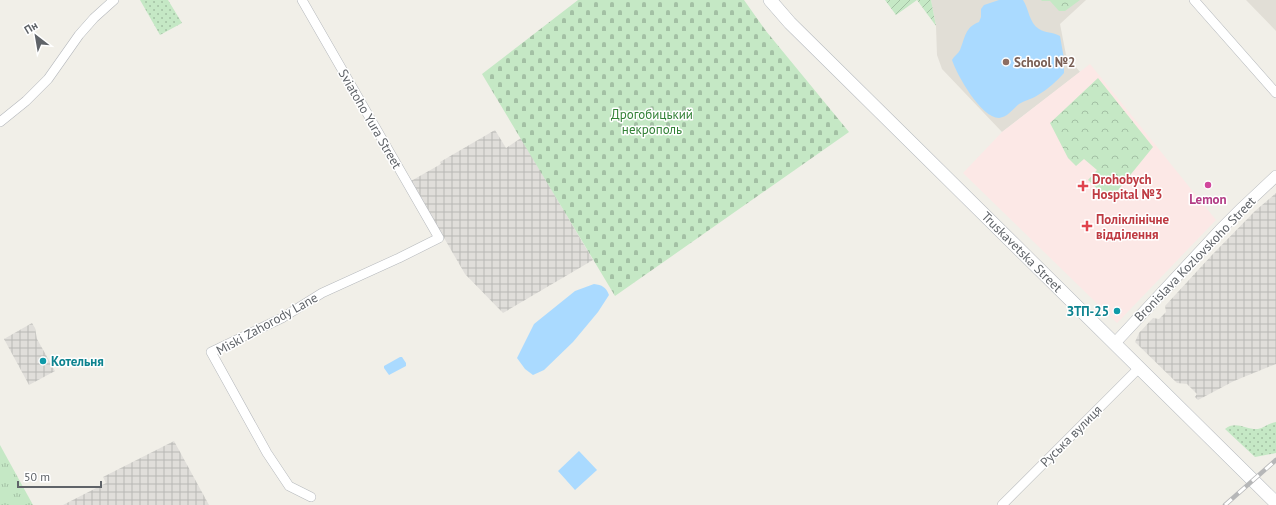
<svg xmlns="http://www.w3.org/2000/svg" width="1276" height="505" font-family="'PT Sans',sans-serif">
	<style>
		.industrial { fill: url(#industrial-grid) }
		.education { fill: #e1ded6 }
		.medical { fill: #fce8e6 }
		.grass { fill: url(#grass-dots) }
		.forest { fill: url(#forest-crowns) }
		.cemetery { fill: url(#cemetery-stones) }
		.park { fill: url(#park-tufts) }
		.garden { fill: url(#garden-furrows) }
		.water { fill: #aadaff }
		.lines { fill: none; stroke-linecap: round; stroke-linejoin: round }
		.minor-casing { stroke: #b5b8bc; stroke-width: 10 }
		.tertiary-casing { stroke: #b5b8bc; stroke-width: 12 }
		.secondary-casing { stroke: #b6babf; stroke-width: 14 }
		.minor { stroke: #fff; stroke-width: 9 }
		.tertiary { stroke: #fff; stroke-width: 11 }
		.secondary { stroke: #fff; stroke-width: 13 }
		.rail-casing { stroke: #b6b7b8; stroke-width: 4.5 }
		.rail { stroke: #fff; stroke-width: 3; stroke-dasharray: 9; stroke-linecap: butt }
		.education-dot { fill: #8d6e63; stroke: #fff; stroke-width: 1.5 }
		.hotel-dot { fill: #d1479c; stroke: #fff; stroke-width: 1.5 }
		.health-dot { fill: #e0444e; stroke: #fff; stroke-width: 1.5 }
		.culture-dot { fill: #0f9aa8; stroke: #fff; stroke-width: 1.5 }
		.labels { text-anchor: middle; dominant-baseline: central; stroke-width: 3; stroke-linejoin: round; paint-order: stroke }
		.education-label { font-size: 13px; font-weight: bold; fill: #785e54; stroke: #fff; text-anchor: start }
		.park-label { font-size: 13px; fill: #348238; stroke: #fff }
		.street-label { font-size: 13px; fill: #5f6368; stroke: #fff }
		.health-label { font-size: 13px; font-weight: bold; fill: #be3a42; stroke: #fff; text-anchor: start }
		.hotel-label { font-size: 13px; font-weight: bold; fill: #b23c85; stroke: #fff }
		.culture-label { font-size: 13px; font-weight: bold; fill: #0d838f; stroke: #fff; text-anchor: end }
	</style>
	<defs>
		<pattern id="industrial-grid" width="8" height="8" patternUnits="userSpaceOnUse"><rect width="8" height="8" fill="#e0deda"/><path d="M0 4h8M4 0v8" fill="none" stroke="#b9b8b5"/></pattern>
		<pattern id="grass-dots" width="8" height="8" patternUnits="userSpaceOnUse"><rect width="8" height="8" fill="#c5e8c5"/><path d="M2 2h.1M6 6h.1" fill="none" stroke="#a3c0a4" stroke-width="1.8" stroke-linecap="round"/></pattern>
		<pattern id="forest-crowns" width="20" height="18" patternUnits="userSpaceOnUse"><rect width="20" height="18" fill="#c5e8c5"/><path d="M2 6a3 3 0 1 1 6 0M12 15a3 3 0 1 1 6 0" fill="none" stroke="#a3c0a4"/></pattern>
		<pattern id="cemetery-stones" width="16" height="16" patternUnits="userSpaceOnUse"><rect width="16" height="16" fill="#c5e8c5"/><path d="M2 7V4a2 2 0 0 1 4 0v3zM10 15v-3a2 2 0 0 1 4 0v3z" fill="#a3c0a4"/></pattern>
		<pattern id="park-tufts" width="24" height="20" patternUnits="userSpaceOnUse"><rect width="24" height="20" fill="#c5e8c5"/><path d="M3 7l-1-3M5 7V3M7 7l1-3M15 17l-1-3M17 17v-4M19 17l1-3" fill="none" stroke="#a3c0a4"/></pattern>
		<pattern id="garden-furrows" width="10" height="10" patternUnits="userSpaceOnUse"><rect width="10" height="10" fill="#c5e8c5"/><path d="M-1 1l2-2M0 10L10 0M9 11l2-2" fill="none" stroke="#a3c0a4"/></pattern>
	</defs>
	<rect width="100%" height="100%" fill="#f1efe8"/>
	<path class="industrial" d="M495,130L506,148L521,138L593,260L503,313L465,274L411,181L441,164L440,162Z
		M1276,193V364L1234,381L1198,400L1195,397L1197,394L1187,384L1177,383L1135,342L1139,333L1153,318L1159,319L1166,312L1165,306L1211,256L1255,211Z
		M32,323L35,328L37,339L55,371L29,385L4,339Z
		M174,441L209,505H63L106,483L103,477Z"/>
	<path class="education" d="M931,0H1086L1060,24L1066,55L1080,72L1002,132L942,69L937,55L936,26Z
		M1246,0H1276V31Z"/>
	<path class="medical" d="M1090,64L1216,220L1117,323L963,173L1002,132Z"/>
	<path class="grass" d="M140,0H168L182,23L160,35Z
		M1276,422V453L1255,457L1225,429C1235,420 1247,430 1258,429C1264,428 1269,423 1276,422Z"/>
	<path class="forest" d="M1041,0H1080L1065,11H1059L1050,1H1042Z
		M1098,78L1153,147L1110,200L1088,180L1097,170L1084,159L1076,166L1068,158L1050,123Z"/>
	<path class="cemetery" d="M578,0H744L766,31L849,132L615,296L482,74Z"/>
	<path class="park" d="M0,445L33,505H0Z"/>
	<path class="garden" d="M885,0H931L936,26L917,0L896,15Z"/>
	<path class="water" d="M999,0H1023C1029,9 1029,23 1039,29C1045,33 1053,32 1060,36L1064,59V73C1057,81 1048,89 1038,95C1033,99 1025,100 1019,104C1013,109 1008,117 999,118C981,118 957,75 952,60C954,56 958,54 960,50C965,38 965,27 979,22L981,17V9L984,5Z
		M594,284C602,285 606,287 609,295L598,312L573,342L544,370L533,375L525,369L517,358L534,324L575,291Z
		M400,357H402L406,363V366L389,375L384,368V366Z
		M579,451L597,470L575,490L558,471Z"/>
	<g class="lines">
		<g class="minor-casing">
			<path id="minor" d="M302,0L439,238L399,258L322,293L282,318L211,352L267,453L289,486L311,497
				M1194,0L1276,93
				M0,122L26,101L48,79L79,35L94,18L114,0
				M1002,505L1139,368"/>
		</g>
		<g class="tertiary-casing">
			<path id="tertiary" d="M1115,343L1220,230L1242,208L1276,176"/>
		</g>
		<g class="secondary-casing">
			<path id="secondary" d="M770,0L790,23L1276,503"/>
		</g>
		<use href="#minor" class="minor"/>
		<use href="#tertiary" class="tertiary"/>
		<use href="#secondary" class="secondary"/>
		<g class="rail-casing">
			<path id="rail" d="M1225,505L1276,460"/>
		</g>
		<use href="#rail" class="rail"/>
	</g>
	<circle class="education-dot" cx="1006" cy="62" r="4"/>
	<circle class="hotel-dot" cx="1208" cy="185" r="4"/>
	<g class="health-dot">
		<path d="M1081 180h4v4h4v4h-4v4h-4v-4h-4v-4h4z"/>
		<path d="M1085 220h4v4h4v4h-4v4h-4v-4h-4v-4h4z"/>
	</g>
	<g class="culture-dot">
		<circle cx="1117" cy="311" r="4"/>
		<circle cx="43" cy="361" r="4"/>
	</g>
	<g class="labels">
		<g class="education-label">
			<text x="1014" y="62">School №2</text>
		</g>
		<g class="park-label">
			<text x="652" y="114">Дрогобицький<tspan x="652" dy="15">некрополь</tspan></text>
		</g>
		<g class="street-label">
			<text transform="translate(370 119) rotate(60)">Sviatoho Yura Street</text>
			<text transform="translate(1022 252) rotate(45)">Truskavetska Street</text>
			<text transform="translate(1195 259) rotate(-46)">Bronislava Kozlovskoho Street</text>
			<text transform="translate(267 324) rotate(-29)">Miski Zahorody Lane</text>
			<text transform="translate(1071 436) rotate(-45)">Руська вулиця</text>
		</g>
		<g class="health-label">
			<text x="1092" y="179">Drohobych<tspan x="1092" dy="15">Hospital №3</tspan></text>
			<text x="1096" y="219">Поліклінічне<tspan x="1096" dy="15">відділення</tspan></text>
		</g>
		<g class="hotel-label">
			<text x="1208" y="199">Lemon</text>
		</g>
		<g class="culture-label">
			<text x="1109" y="311">ЗТП-25</text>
			<text x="51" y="361" text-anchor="start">Котельня</text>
		</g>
	</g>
	<g transform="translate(36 36) rotate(329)" stroke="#ffffff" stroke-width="3" paint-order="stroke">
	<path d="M0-3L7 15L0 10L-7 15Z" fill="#5f6368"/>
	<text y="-6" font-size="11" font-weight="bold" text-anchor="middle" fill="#5f6368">Пн</text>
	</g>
	<path d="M18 481v6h83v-6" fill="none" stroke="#5f6368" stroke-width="2"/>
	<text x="24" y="481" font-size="12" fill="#5f6368" stroke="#ffffff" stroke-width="3" paint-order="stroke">50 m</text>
</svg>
